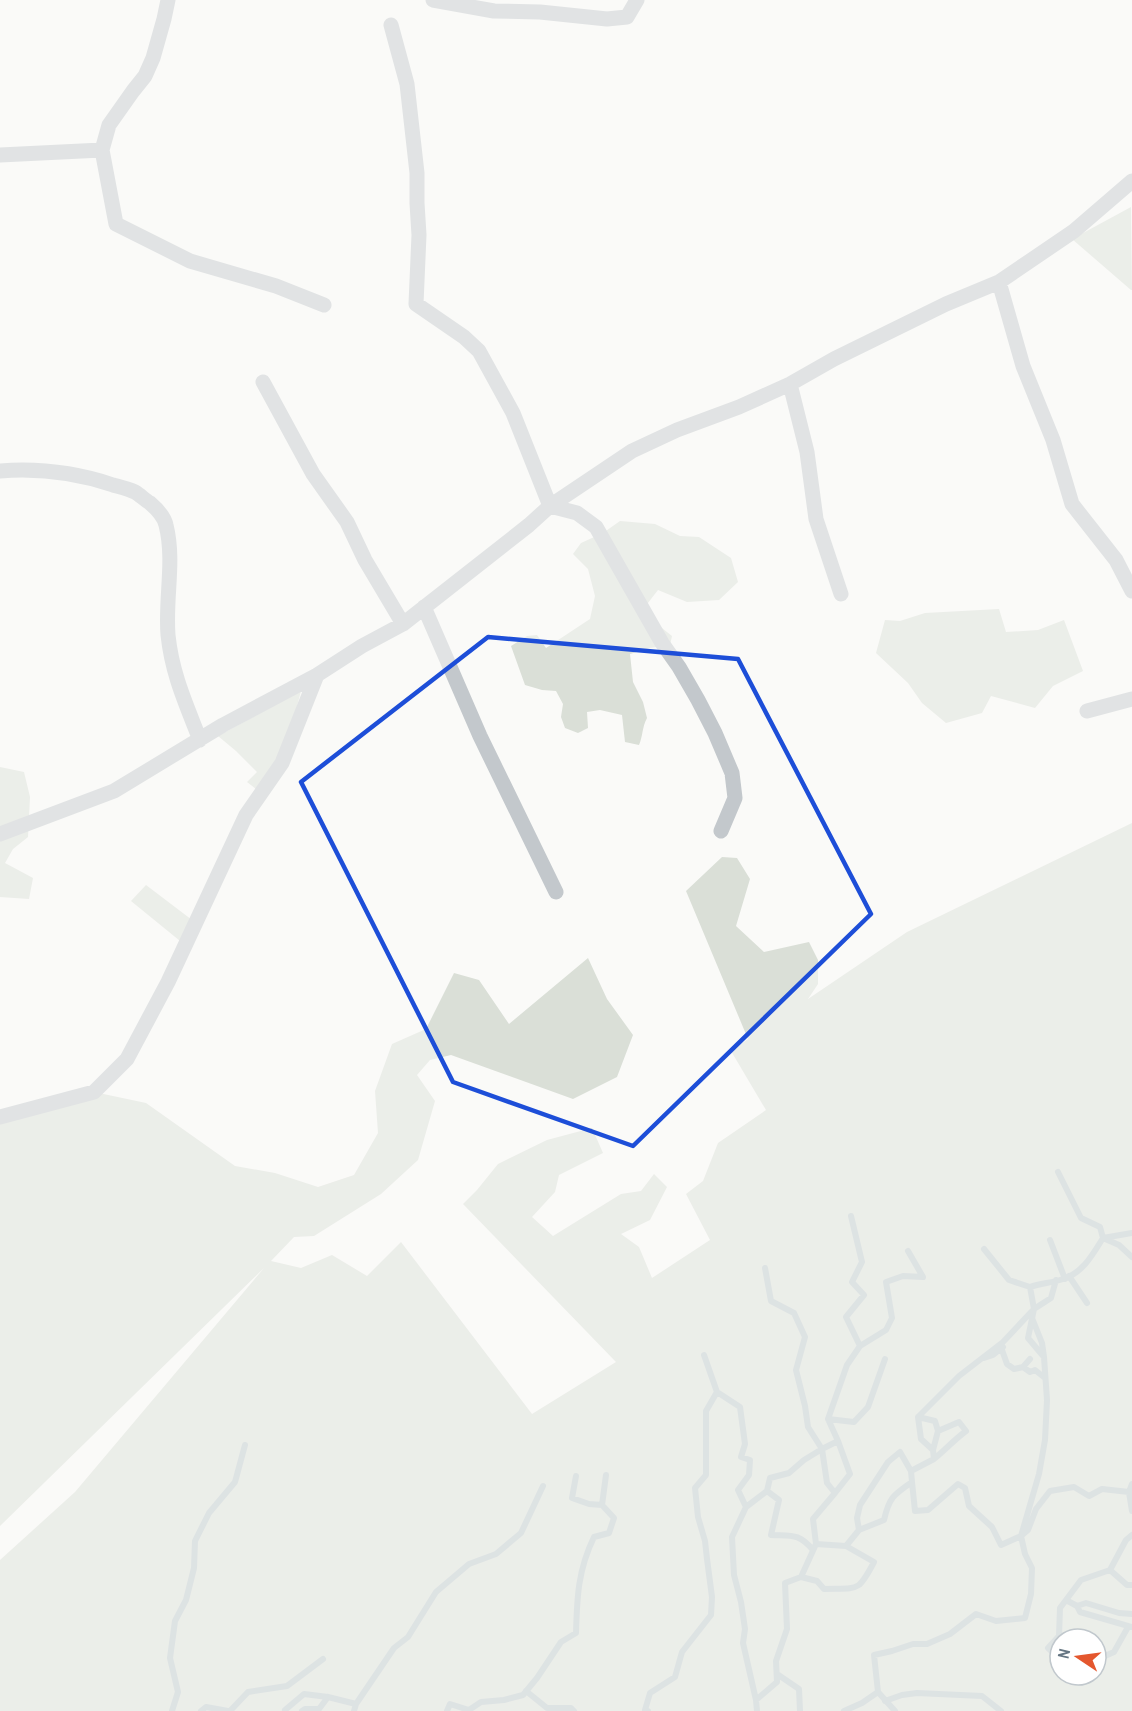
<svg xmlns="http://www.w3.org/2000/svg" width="1132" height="1711" font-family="'Archivo Narrow',sans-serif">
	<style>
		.green { fill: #dadfd7; fill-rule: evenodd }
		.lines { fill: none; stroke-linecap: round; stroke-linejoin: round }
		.stream { stroke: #bbc7cb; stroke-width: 6 }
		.minor { stroke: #c3c8cc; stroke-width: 15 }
		.marked { fill: none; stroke: #1d4ed8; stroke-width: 4.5; stroke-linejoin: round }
	</style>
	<rect width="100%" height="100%" fill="#fafaf8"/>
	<path class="green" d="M1131,207L1132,290H1131L1072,239Z
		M620,521L655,524L680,536L699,537L731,558L738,582L719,600L687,602L658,590L644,608L653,621L672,636L670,645L650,648L630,654L633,682L643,702L647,718C642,727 643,736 639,745L625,742L622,715L600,710L587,712L588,728L578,733L565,728L561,717L563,704L556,691L542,690L525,685L511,646L527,636L537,635L546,648L590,619L595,596L588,569L573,554L581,543L603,533Z
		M999,609L1006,632L1038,630L1064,620L1083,671L1053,686L1035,708L991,696L982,713L946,723L922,703L908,683L876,653L885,620L900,621L925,613Z
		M301,691L282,763L261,793L247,782L257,772L236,751L218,736Z
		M0,767L24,772L30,797L28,837L13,849L5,863L33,878L29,899L0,897Z
		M1132,823V1711H0V1560L75,1492L264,1268L0,1526V1117L94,1092L146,1103L235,1166L275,1173L318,1187L354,1175L378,1133L375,1091L392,1044L426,1029L454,973L479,980L509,1024L588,958L607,999L633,1035L617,1077L573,1099L451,1055L430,1060L417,1075L435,1101L418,1160L381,1194L314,1236L294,1237L271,1261L301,1268L332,1255L367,1276L401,1242L532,1414L616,1362L463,1204L477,1190L498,1164L547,1140L592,1128L603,1153L559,1175L555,1192L532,1217L553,1236L621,1194L641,1191L654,1174L667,1187L650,1220L621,1234L639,1247L652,1278L710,1240L686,1194L703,1181L718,1143L766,1110L731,1051L748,1039L686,891L722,857L737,858L750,879L736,926L764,952L809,942L818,960V984L808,999L907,932ZM1060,1639H1096V1675H1060Z
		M146,885L196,923L185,945L131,901Z"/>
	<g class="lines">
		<path class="stream" d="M1058,1172L1081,1218L1100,1227L1103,1238L1119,1245L1132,1257
			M1050,1240L1065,1279
			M765,1268L771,1301L794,1313L805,1337L796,1370L805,1406L808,1427L822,1449L827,1483L835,1493L813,1519L816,1544
			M1069,1276L1087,1303
			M1030,1287C1041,1283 1052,1283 1063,1279C1083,1273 1093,1254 1103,1238L1132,1233
			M1032,1318L1042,1343L1044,1357
			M860,1346L886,1330L892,1318L886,1282L903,1276L923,1277L908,1251
			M1002,1350L1007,1364L1014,1369L1023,1367L1030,1372L1035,1370L1045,1378
			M704,1355L717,1392L740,1407L745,1444L741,1457L750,1460L749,1475L738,1490L746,1507
			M984,1358L993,1355L1003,1347
			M1023,1367L1030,1359
			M918,1417L935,1421L938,1431L933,1450
			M828,1419L854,1422L868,1407L885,1359
			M934,1459C945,1450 954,1440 966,1431L959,1422L938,1431
			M576,1476L572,1498L589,1504L602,1505
			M912,1482L911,1471L934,1459L933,1450L921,1439L918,1417L959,1376L1003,1342L1034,1309L1051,1298L1056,1280
			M1132,1484L1129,1492L1132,1511
			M767,1491L779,1500L771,1535C792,1536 799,1533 813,1550
			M835,1493L850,1474L838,1441
			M859,1530L857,1518L860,1505L888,1462L900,1452L911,1471
			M1110,1570L1127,1585H1132
			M801,1577L817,1581L824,1589C858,1588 858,1593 874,1562L846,1546
			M1066,1600L1077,1606L1080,1612L1132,1627
			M1077,1606L1086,1603L1119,1613L1132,1614
			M1060,1659L1048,1648L1059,1636L1060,1608L1081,1580L1110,1570L1126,1540L1132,1535
			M1096,1660L1114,1652L1128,1627
			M777,1674L799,1689L800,1711
			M526,1691L547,1708H571L574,1711
			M878,1692L895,1711
			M756,1700L743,1643L745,1629L741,1602L734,1575L732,1537L746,1507L767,1491L770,1478L789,1473L804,1460L822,1449L838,1441L828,1419L847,1365L860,1346L846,1317L864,1295L852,1282L862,1262L851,1216
			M885,1701L902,1695L917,1693L982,1696L1001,1711
			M285,1710L304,1694L328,1697L356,1704
			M172,1711L178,1692L170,1658L175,1621L186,1600L194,1568L195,1541L209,1513L235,1482L245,1445
			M201,1711L206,1707L228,1711
			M230,1711L248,1692L287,1686L323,1659
			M302,1711L305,1709H319L328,1697
			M354,1711L356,1704L394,1648L408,1637L436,1592L469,1564L496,1554L521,1533L543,1486
			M447,1711L450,1704L469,1710L481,1702L504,1700L523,1695L537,1678L561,1642L576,1633C577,1597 578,1570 594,1537L609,1533L614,1518L602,1505L606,1475
			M648,1711L645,1710L650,1693L675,1677L682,1652L711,1615L712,1597L707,1559L705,1541L698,1517L695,1488L706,1475V1411L717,1392
			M757,1711L756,1700L777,1682L776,1661L787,1629L785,1583L801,1577L816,1544L846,1546L859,1530L884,1520C889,1498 893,1495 912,1482L915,1511L928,1510L958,1484L965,1488L969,1506L992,1527L1001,1545L1021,1536L1028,1530L1036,1509L1050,1491L1074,1487L1089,1496L1102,1489L1129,1492
			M844,1711L862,1703L878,1692L874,1655L892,1651L913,1644H927L950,1634L976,1614L996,1621L1025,1618L1031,1594L1032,1568L1025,1554L1021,1536L1039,1474L1045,1440L1047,1400L1044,1357L1028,1338L1034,1309L1030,1287L1009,1280L984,1249"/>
		<path class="minor" d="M168,0L164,19L153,58L145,76L133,91L109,125L102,150L116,224L190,261L276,286L324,305
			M433,0L494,11L540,12L607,19L627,17L637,0
			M391,25L407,84L417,173V203L419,235L416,304L464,337L479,351L513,413L550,506L577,513L596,527L662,643L679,667L698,700L715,733L732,773L735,798L721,831
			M0,155L102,150
			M999,282L1023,366L1053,440L1072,504L1116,560L1132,591
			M263,382L313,474L347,522L365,560L403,624
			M790,384L807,452L816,519L841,594
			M0,471C38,468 77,473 113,485C120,487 128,489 135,492C140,495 145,500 150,503C157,509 164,516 166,525C175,561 165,598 168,635C172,674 186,704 200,740
			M424,607L480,736L556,892
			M1087,711L1132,699
			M0,834L114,791L223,725L317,675L362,646L403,624L529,525L550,506L632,451L677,430L739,407L790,384L834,359L946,304L999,282L1074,231L1132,181
			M0,1117L94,1092L127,1059L168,982L246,815L282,763L317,675"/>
	</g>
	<path d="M0 0H1132V1711H0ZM488,637L738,659L871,914L633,1146L453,1082L301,782Z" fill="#fafaf8" fill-opacity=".55" fill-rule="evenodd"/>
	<path class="marked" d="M488,637L738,659L871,914L633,1146L453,1082L301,782Z"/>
	<g transform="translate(1078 1657) rotate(283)"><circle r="28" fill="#ffffff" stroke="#c1c8cd" stroke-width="1.5"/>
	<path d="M0-4.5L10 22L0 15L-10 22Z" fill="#e4572e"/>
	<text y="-9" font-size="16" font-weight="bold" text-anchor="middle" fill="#657683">N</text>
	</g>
</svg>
